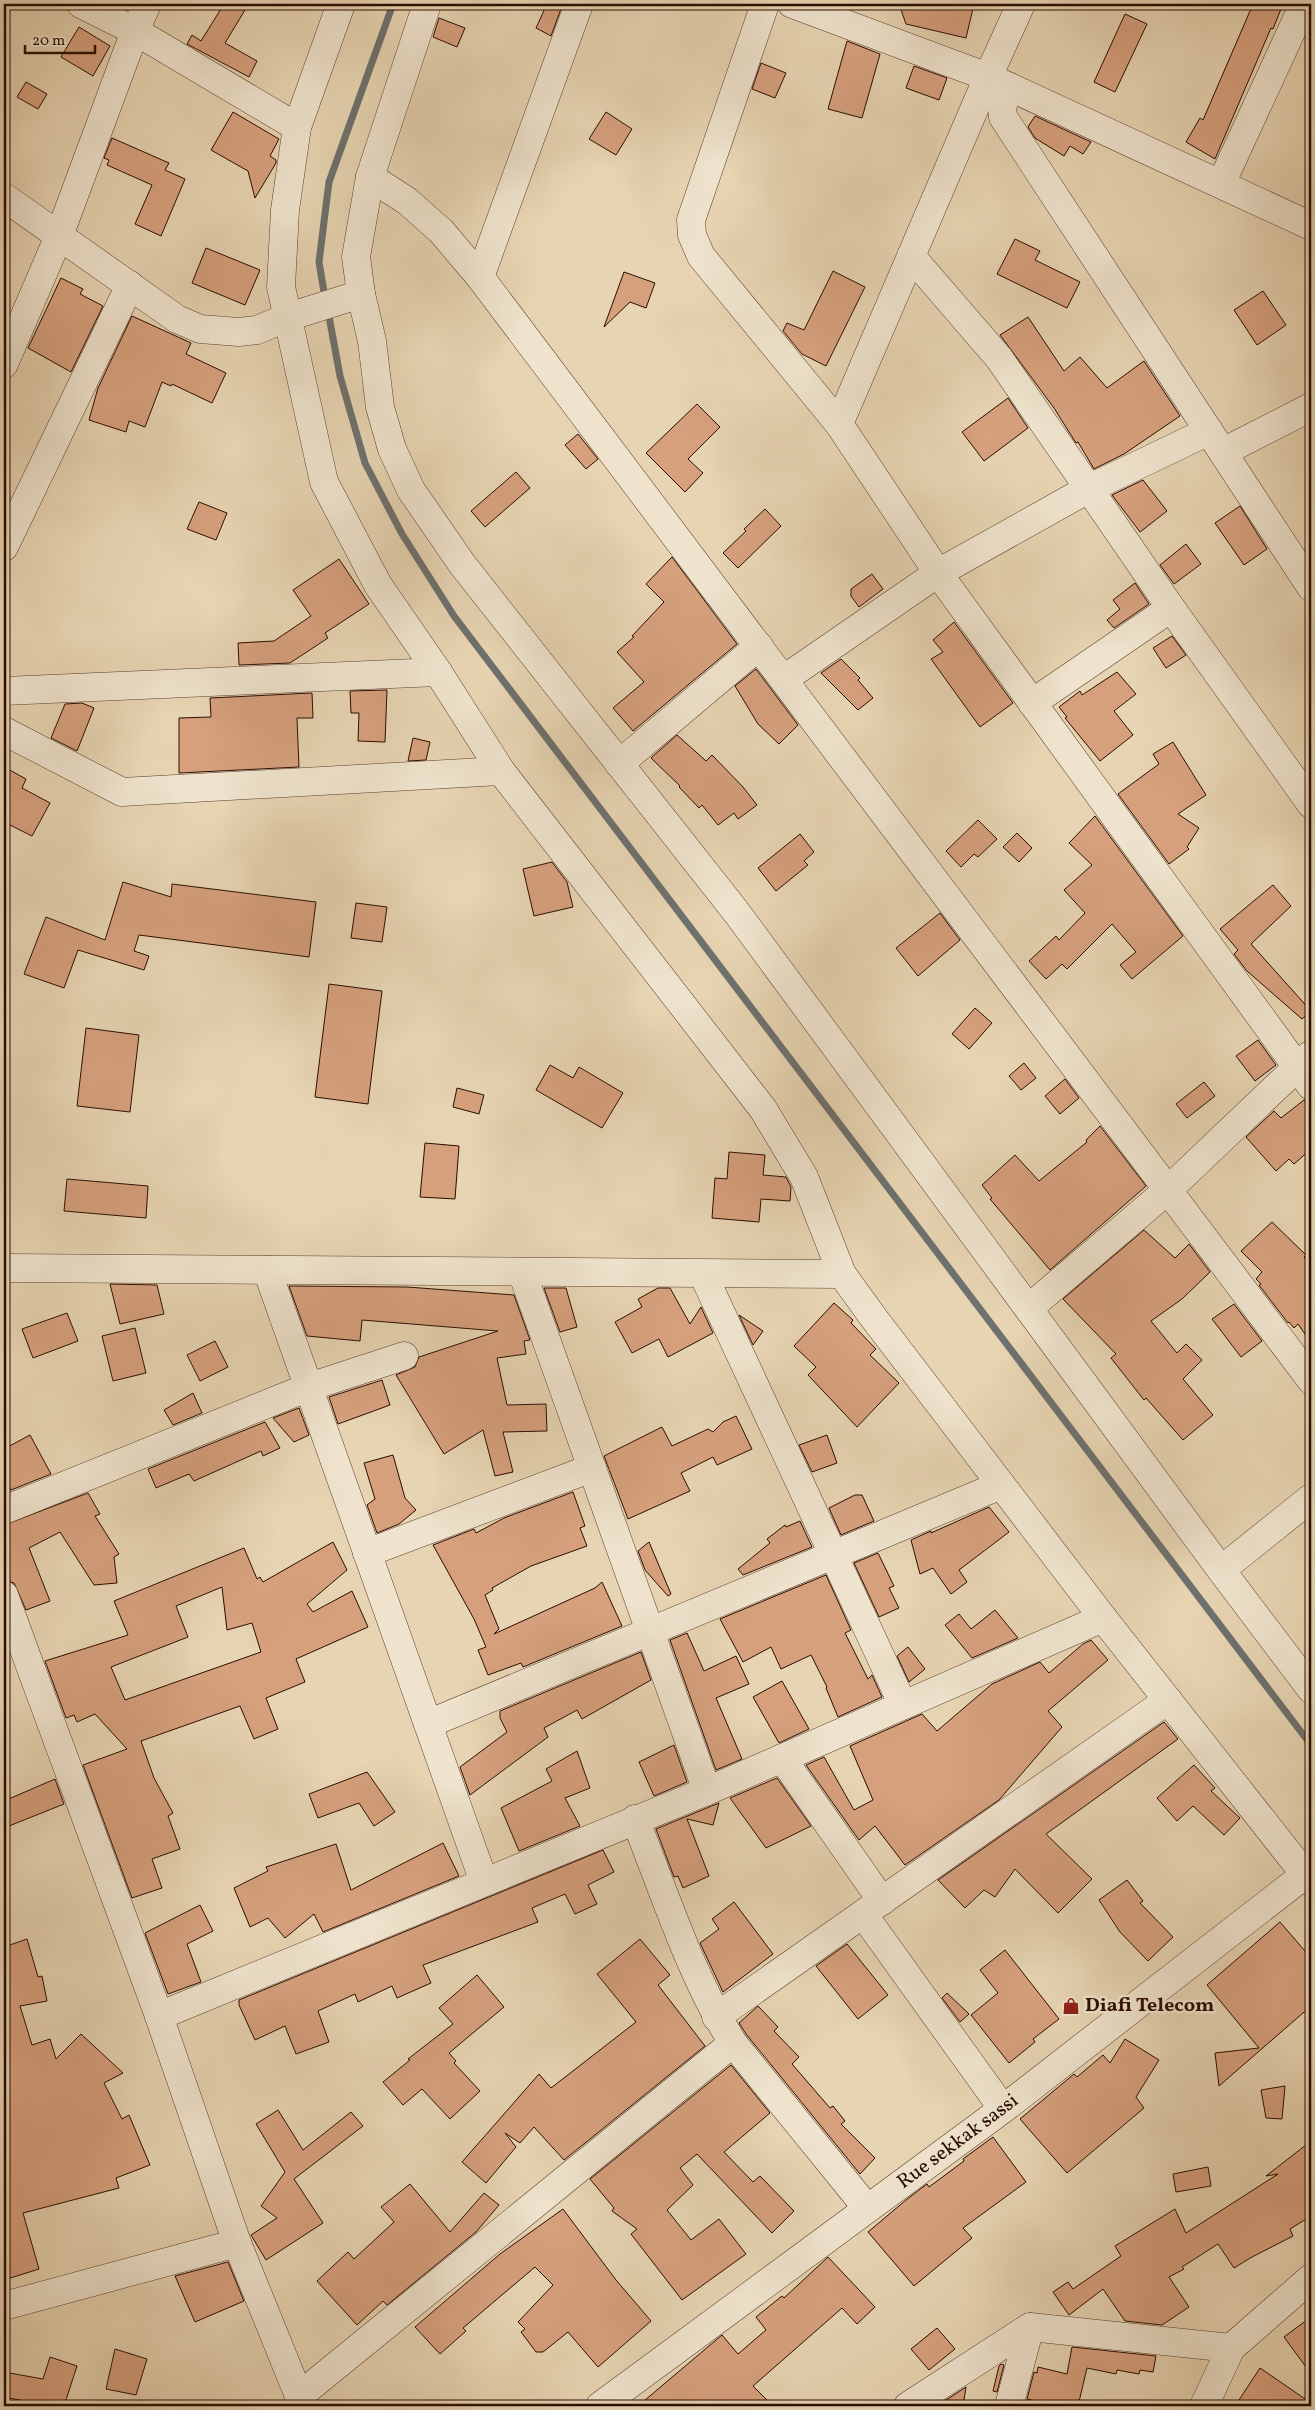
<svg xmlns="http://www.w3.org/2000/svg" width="1315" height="2410" font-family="Vollkorn,serif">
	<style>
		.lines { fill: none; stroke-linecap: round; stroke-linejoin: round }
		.stream { stroke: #6e716e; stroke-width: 7 }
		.building { fill: #d6a07d; stroke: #2b0c01; fill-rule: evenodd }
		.minor-casing { stroke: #5a3e2d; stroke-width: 29 }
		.minor { stroke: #efe3cd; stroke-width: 28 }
		.labels { text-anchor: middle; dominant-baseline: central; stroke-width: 5; stroke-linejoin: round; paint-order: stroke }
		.poi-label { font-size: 20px; font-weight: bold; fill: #2b0c01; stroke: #efe3cd; text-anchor: start }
		.street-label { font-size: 20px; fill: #2b0c01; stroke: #efe3cd }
	</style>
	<rect width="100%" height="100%" fill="#e7d4b2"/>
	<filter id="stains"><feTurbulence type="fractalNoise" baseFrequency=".004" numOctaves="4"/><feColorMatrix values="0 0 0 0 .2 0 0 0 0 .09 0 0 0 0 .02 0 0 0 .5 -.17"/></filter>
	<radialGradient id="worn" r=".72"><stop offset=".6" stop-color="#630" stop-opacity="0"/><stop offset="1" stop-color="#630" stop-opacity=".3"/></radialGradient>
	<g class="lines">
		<path class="stream" d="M325,298L319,262L329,182L393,4
			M328,311L340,376L365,463L402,534L454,616L1311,1745"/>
	</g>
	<path class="building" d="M224,4H235L245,10L225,43L257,61L249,77L187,44L192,35L201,41Z
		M547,4L562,6L551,36L536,28Z
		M899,4H974L966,38L906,24Z
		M1253,4H1283L1273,29L1271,28L1215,159L1186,142L1200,118L1203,120Z
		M1125,14L1147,24L1115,92L1094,82Z
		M439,18L465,28L457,47L433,37Z
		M79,27L110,46L93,76L61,57Z
		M847,41L880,54L862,118L828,109Z
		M761,63L786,73L775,98L752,89Z
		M914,66L947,78L939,100L906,88Z
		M26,82L47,94L38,109L17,97Z
		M233,112L279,139L270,156L276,160V163L255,198L248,171L211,150Z
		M606,112L632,129L616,155L589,139Z
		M1035,116L1091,142L1083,154L1070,146L1064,156L1035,138L1028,127Z
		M112,138L169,163L165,170L185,179L161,236L135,224L152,185L107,165L109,160L104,158Z
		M1015,239L1040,251L1035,260L1080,282L1067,308L997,274Z
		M206,248L260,270L245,305L192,283Z
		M833,271L865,287L826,366L802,354L783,331L787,323L804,330Z
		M624,272L655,283L646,308L630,302L604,327Z
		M61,278L83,289L80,294L103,306L71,372L28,348Z
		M1263,291L1286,325L1257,345L1234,310Z
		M132,316L191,343L186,354L226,373L212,403L172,384L171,386L162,382L145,427L129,421L126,432L89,420L98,388Z
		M1028,317L1064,371L1080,357L1107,388L1144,361L1180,416L1124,454L1094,469L1078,442L1076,443L1054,408L1000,335Z
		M1008,398L1028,428L984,461L962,432Z
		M697,404L720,427L688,459L703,473L685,492L646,453Z
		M578,434L598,459L586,469L565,445Z
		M516,472L530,488L485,527L471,511Z
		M1143,480L1167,511L1140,532L1112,495Z
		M199,502L227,513L216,540L187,529Z
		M1240,506L1267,549L1244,565L1215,523Z
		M765,509L781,526L738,568L723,553L746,531L744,529Z
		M1186,544L1201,564L1174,584L1160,565Z
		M672,557L737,644L633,731L613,708L644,682L617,652L634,637L632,636L664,602L646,584Z
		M339,559L369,604L325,633L328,638L290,663L239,665L238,643L274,641L311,616L293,590Z
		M872,574L883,589L859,607L851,596V589Z
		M1135,583L1149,604L1114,628L1107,620L1120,609L1113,600Z
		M954,622L1013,703L980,727L931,659L943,652L933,640Z
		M1172,636L1186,655L1166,668L1153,648Z
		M841,659L860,678L858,680L873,698L858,710L821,673Z
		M756,669L798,725L779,744L758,724L735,686Z
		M1117,672L1136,694L1114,711L1133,735L1100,761L1065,718L1067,717L1059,707L1080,691L1082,695Z
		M387,690L385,742L358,741L359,713H351L350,691Z
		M312,693L313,718H297L299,767L179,773V718L211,717L210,698Z
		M82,703L94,708L77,751L51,738L65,704Z
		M677,735L706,761L712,755L743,787L757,805L738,819L734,813L718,825L702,805L699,808L679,787L680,786L651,758Z
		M413,738L430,742L426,760L408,761Z
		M1173,742L1206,795L1178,814L1199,828L1187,847L1189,849L1169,864L1118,794L1159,764L1153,754Z
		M4,767L26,779L22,788L50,803L32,836L4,822Z
		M1095,816L1183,936L1132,979L1120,965L1136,952L1112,924L1067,969L1062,964L1046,979L1029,961L1056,936L1059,940L1085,913L1064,890L1092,865L1069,843Z
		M978,820L997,839L978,857L974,854L961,867L946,851Z
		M1017,833L1032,848L1019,862L1003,847Z
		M800,834L814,852L804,861L808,865L776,891L758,868Z
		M552,862L567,882L573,907L534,916L523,869Z
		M123,882L171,897L172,884L316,902L309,957L139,935L134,951L149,956L144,970L78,950L64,988L24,974L46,917L105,940Z
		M1273,885L1291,906L1251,944L1311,1011L1302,1019L1247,971L1234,954L1238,950L1220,929Z
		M356,903L387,907L382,942L351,938Z
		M940,913L960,940L918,976L896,948Z
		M329,984L382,991L368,1104L315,1097Z
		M975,1008L992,1023L969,1049L952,1034Z
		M86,1028L139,1035L130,1112L77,1106Z
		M1258,1040L1276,1065L1255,1081L1236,1056Z
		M1024,1063L1036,1078L1021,1090L1009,1076Z
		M550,1065L573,1078L579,1067L623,1093L602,1128L536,1090Z
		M1065,1079L1079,1098L1060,1114L1045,1096Z
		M1204,1082L1215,1096L1187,1118L1176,1104Z
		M457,1088L484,1095L479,1114L453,1107Z
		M1304,1100L1311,1101V1149L1294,1164L1289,1159L1276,1171L1246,1137L1274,1111L1281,1118Z
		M1100,1126L1146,1186L1050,1270L990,1199L992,1198L982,1185L1015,1155L1039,1181L1087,1142L1086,1140Z
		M425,1143L459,1146L455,1199L420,1197Z
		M729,1152L765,1155L763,1175L786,1177L791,1187L790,1201L761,1199L759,1222L712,1218L715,1178L727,1179Z
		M67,1179L148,1186L146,1218L64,1211Z
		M1272,1222L1306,1255L1304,1257L1311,1266V1343L1298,1324L1294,1328L1289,1322L1288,1323L1259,1285L1261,1284L1256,1279L1262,1272L1241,1251Z
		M1144,1230L1175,1258L1189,1244L1210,1272L1182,1299L1151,1321L1177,1353L1186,1344L1202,1360L1183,1379L1213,1415L1183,1440L1146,1398L1144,1400L1111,1358L1116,1354L1063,1299Z
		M110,1284L157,1285L164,1314L120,1324Z
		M289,1286L407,1287L514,1295L530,1340L524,1341L526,1354L497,1358L507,1405L546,1404L547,1431L503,1432L513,1472L495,1476L483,1430L444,1454L396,1375L415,1367L419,1357L498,1331L362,1320L360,1341L307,1336Z
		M544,1288H566L577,1327L560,1332Z
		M658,1288H670L690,1324L701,1307L713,1333L668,1357L659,1339L632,1353L615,1322L642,1307L638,1299Z
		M834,1303L853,1320L851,1323L876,1349L870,1355L899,1383L857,1427L808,1375L816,1367L794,1346Z
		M1234,1304L1262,1341L1241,1357L1212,1319Z
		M67,1313L78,1341L33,1358L22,1329Z
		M739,1315L763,1331L753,1345Z
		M135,1328L146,1373L113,1381L102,1336Z
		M215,1341L228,1367L200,1381L187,1355Z
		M382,1380L390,1405L338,1424L329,1397Z
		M193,1393L202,1413L173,1425L164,1410Z
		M299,1408L309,1435L294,1442L273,1418Z
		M736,1416L752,1449L717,1465L713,1457L681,1473L690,1491L628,1519L604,1456L662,1427L672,1446L708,1429L713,1432L723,1422Z
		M265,1422L280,1448L263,1456L261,1451L194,1481L189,1474L156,1488L148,1469Z
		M30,1435L51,1474L11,1490L4,1477V1449Z
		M827,1435L837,1463L812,1472L799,1445Z
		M393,1455L405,1498L416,1510L399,1524L377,1533L367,1505L375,1499L364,1463Z
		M573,1492L585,1526L580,1528L587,1546L531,1566L492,1588L493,1590L485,1595L499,1629L494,1634L595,1588L602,1582L622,1626L523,1667L521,1663L488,1675L478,1650L486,1647L474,1619L433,1545L474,1529L476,1533L504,1518Z
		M88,1493L100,1514L95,1516L119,1554L114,1557L117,1583L94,1585L60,1532L29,1548L50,1601L26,1610L14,1583L4,1580V1525Z
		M855,1495H862L874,1521L841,1535L829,1508Z
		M989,1507L1009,1532L959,1570L967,1582L951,1594L933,1568L920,1574L911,1540L931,1531V1533Z
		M800,1521L812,1547L743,1575L738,1569L770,1543L767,1539L785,1525L786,1527Z
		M333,1542L347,1570L307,1604L313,1612L352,1591L368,1627L296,1659L305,1682L266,1698L278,1729L254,1739L240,1706L141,1741L154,1778L173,1813L168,1816L180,1849L152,1859L162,1888L132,1898L83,1765L127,1749L95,1714L77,1722L74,1715L66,1718L45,1661L128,1635L114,1601L244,1548L257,1579L260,1577L263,1582ZM222,1587L227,1630L252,1623L261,1652L125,1700L111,1667L188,1637L176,1606Z
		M649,1542L671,1594L668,1596L645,1570L638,1551Z
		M878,1553L894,1586L889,1588L899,1608L879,1617L854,1563Z
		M826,1575L851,1630L845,1633L868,1679L872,1675L882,1697L838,1717L826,1688L827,1687L811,1655L781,1669L771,1647L743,1662L720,1619Z
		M995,1610L1018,1638L972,1658L945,1625L959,1614L971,1629Z
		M687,1633L704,1671L736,1656L749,1684L716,1698L742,1759L716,1770L670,1640Z
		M1091,1640L1108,1660L1048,1711L1062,1727L999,1800L905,1865L875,1826L859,1840L806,1765L824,1757L854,1810L873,1800L850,1746L922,1714L937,1731L992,1684L1040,1662L1049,1673L1083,1644Z
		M908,1647L925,1669L909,1682L897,1656Z
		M641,1652L651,1680L582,1719L577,1710L544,1728L548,1737L470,1795L460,1767L507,1732L500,1718V1711Z
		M782,1681L809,1729L779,1743L753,1697Z
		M1164,1722L1178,1739L1046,1834L1092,1879L1058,1913L1015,1869L995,1897L984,1890L965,1908L938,1880Z
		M674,1745L687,1782L654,1796L639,1762Z
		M577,1751L590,1788L565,1798L580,1826L519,1851L501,1808L552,1781L546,1769Z
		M1194,1765L1215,1788L1211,1791L1240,1818L1224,1835L1193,1806L1177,1821L1157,1798Z
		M367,1772L395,1812L374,1826L359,1803L318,1818L309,1794Z
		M777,1778L811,1826L766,1848L730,1798Z
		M55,1779L64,1804L4,1828V1801Z
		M719,1803L713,1825L687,1819L709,1876L683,1888L678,1876L674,1877L656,1829Z
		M443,1843L459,1876L323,1932L314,1914L285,1938L268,1918L250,1927L234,1888L268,1871L266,1867L336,1844L351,1890Z
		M603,1850L614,1872L588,1885L597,1904L575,1914L565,1894L532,1908L538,1922L423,1965L431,1983L397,1998L392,1986L358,2002L355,1994L318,2011L329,2042L296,2054L285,2026L255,2040L239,2005V2000Z
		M1127,1880L1143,1901L1140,1903L1173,1937L1148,1961L1120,1932L1099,1900Z
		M734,1902L773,1954L723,1992L700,1943L719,1929L712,1919Z
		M200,1905L213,1931L187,1944L201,1982L168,1994L145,1933Z
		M1280,1922L1311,1958V2006L1219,2086L1215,2053L1259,2048L1207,1985Z
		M27,1939L38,1977L42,1976L47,2001L20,2006L32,2045L50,2039L56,2059L81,2034L123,2073L104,2083L122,2119L129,2115L150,2165L116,2178L119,2188L23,2213L39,2269L4,2280V1947Z
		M640,1939L670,1975L658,1985L705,2046L564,2160L534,2127L520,2143L505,2133L516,2147L486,2183L462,2162L539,2074L551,2088L636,2022L597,1974Z
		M847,1944L888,1995L858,2019L816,1966Z
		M1005,1950L1059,2019L1033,2039L1035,2042L1009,2063L971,2015L998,1993L980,1970Z
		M477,1975L504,2007L449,2053L456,2061L454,2063L480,2091L450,2119L422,2089L403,2105L383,2082L410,2060L408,2059L453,2024L439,2008Z
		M947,1993L969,2014L960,2022L942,1998Z
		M758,2006L778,2027L774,2031L799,2057L792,2064L830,2108L833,2106L845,2121L841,2124L875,2158L860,2174L746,2034L739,2023Z
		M1125,2039L1159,2060L1136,2097L1144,2108L1067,2173L1020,2119L1074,2074L1077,2077L1103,2055L1110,2063Z
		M731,2065L770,2113L724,2152L753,2182L760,2176L794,2211L772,2233L697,2154L680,2168L693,2185L667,2210L691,2240L719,2219L746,2254L682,2300L631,2234L637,2229L612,2211L614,2208L590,2179Z
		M1285,2086L1282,2119L1266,2118L1261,2090Z
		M278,2110L303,2150L351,2112L363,2126L294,2179L323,2223L266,2260L251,2235L277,2218L261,2206L285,2172L256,2124Z
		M993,2137L1026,2182L963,2228L972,2238L914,2286L868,2232L906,2200L927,2184L929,2187L964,2161L963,2159Z
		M1311,2141V2216L1290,2229L1293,2236L1252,2257L1234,2268L1218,2244L1182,2267L1184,2269L1169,2277L1189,2307L1162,2325L1125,2321L1103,2289L1069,2315L1053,2292L1068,2282L1073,2289L1121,2256L1115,2246L1175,2209L1186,2233L1278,2174L1266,2176Z
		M1208,2167L1211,2186L1176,2192L1173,2174Z
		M410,2184L450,2232L484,2193L499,2205L476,2232L387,2305L383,2301L357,2325L317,2281L348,2252L354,2259L394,2222L381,2207Z
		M563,2209L616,2280L651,2321L598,2367L568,2332L543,2352H536L521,2332L525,2329L518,2322L553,2285L535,2267L463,2328L466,2331L440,2354L415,2327L500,2254Z
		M828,2257L875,2307L857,2324L842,2308L753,2386L773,2406H638L722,2335L738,2354L766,2330L756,2317L782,2296L784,2298Z
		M228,2262L244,2301L195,2322L175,2276Z
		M1311,2317V2374L1284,2337Z
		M937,2328L955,2349L929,2370L911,2349Z
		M1072,2347L1156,2356L1153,2372L1140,2370L1139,2374L1117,2370L1116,2374L1087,2368L1078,2406H1058L1027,2399L1034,2372L1037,2373L1038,2367L1067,2374Z
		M115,2349L147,2359L136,2395L106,2389Z
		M50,2357L77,2366L64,2406H50L4,2397V2372L43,2379Z
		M1001,2364L1004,2365L997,2392L993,2391L999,2366Z
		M1260,2368L1311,2403V2406H1235Z
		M966,2387L963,2406L940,2404Z"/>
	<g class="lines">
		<g class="minor-casing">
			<g id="minor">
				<path d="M81,4L135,31L297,127"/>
				<path d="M341,4L297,127L285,210L281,287L324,482L378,585L438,672L501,771L763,1109L804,1177L842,1274L873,1317L1103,1618L1311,1882"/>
				<path d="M427,4L370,177L356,257L361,294L372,341L380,407L392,449L411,490L462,564L737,913L1221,1570L1311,1689"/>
				<path d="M765,4L691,220L692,235L701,256L839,424L938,573L1311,1086"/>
				<path d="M792,4L988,77L1021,4"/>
				<path d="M1010,87L1002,107L1003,117L1311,587"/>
				<path d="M370,177L407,201L441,231L480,277L1311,1380"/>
				<path d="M1221,184L1304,4"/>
				<path d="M4,197L177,319L200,329L239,332L257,330L288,317L361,294"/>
				<path d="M911,256L999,358L1171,608L1311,804"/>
				<path d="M480,277L579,4"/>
				<path d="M4,364L59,236L135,31L147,4"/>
				<path d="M839,424L988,77L1311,226"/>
				<path d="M1223,452L1311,407"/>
				<path d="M4,547L130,285"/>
				<path d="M784,679L938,573L1090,488L1209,431"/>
				<path d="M4,691L438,672"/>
				<path d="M1032,703L1171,608"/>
				<path d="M4,731L122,792L501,771"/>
				<path d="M619,764L759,646"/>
				<path d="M4,1268L842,1274"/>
				<path d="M267,1270L484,1882"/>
				<path d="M522,1272L707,1791"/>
				<path d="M703,1274L903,1705"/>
				<path d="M1029,1308L1169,1189L1310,1055"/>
				<path d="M4,1510L309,1387L404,1356"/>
				<path d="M367,1553L592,1468"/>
				<path d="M1221,1570L1311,1498"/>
				<path d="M4,1595L159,2016L237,2243L303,2406"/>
				<path d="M428,1724L1001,1485"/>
				<path d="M782,1758L882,1901"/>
				<path d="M635,1819C665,1894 690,1974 733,2043L867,2208"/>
				<path d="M863,1914L1003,2109"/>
				<path d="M159,2016L707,1791L1103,1618"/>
				<path d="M716,2017L1168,1700"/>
				<path d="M4,2306L237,2243"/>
				<path d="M299,2396L733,2043"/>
				<path id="s1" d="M600,2406L1003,2109L1311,1870"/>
				<path d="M908,2406L1030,2327L1231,2348"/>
				<path d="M1009,2406L1030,2327"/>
				<path d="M1204,2406L1231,2348L1311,2278"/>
			</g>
		</g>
		<use href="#minor" class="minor"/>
	</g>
	<defs>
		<g id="shop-bare" transform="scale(1.35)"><path d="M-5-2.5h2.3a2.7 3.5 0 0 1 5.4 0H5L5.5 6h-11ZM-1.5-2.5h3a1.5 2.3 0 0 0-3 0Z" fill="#8f2418" stroke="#efe3cd" stroke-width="2.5" paint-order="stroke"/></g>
	</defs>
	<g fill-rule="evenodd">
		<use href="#shop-bare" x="1071" y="2006"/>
	</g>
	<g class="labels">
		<g class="poi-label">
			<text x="1085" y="2006">Diafi Telecom</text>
		</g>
		<g class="street-label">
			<text stroke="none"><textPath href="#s1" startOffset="445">Rue sekkak sassi</textPath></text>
		</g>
	</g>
	<rect width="1315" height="2410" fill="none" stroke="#e7d4b2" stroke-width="20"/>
	<rect x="5" y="5" width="1305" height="2400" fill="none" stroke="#2b0c01" stroke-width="2.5"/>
	<rect x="10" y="10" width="1295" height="2390" fill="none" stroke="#2b0c01"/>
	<path d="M25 45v8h70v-8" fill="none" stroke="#2b0c01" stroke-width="2.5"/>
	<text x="32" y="45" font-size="15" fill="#2b0c01" stroke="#efe3cd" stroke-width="4" paint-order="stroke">20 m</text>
	<rect width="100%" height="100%" filter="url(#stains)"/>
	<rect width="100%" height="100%" fill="url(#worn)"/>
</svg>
